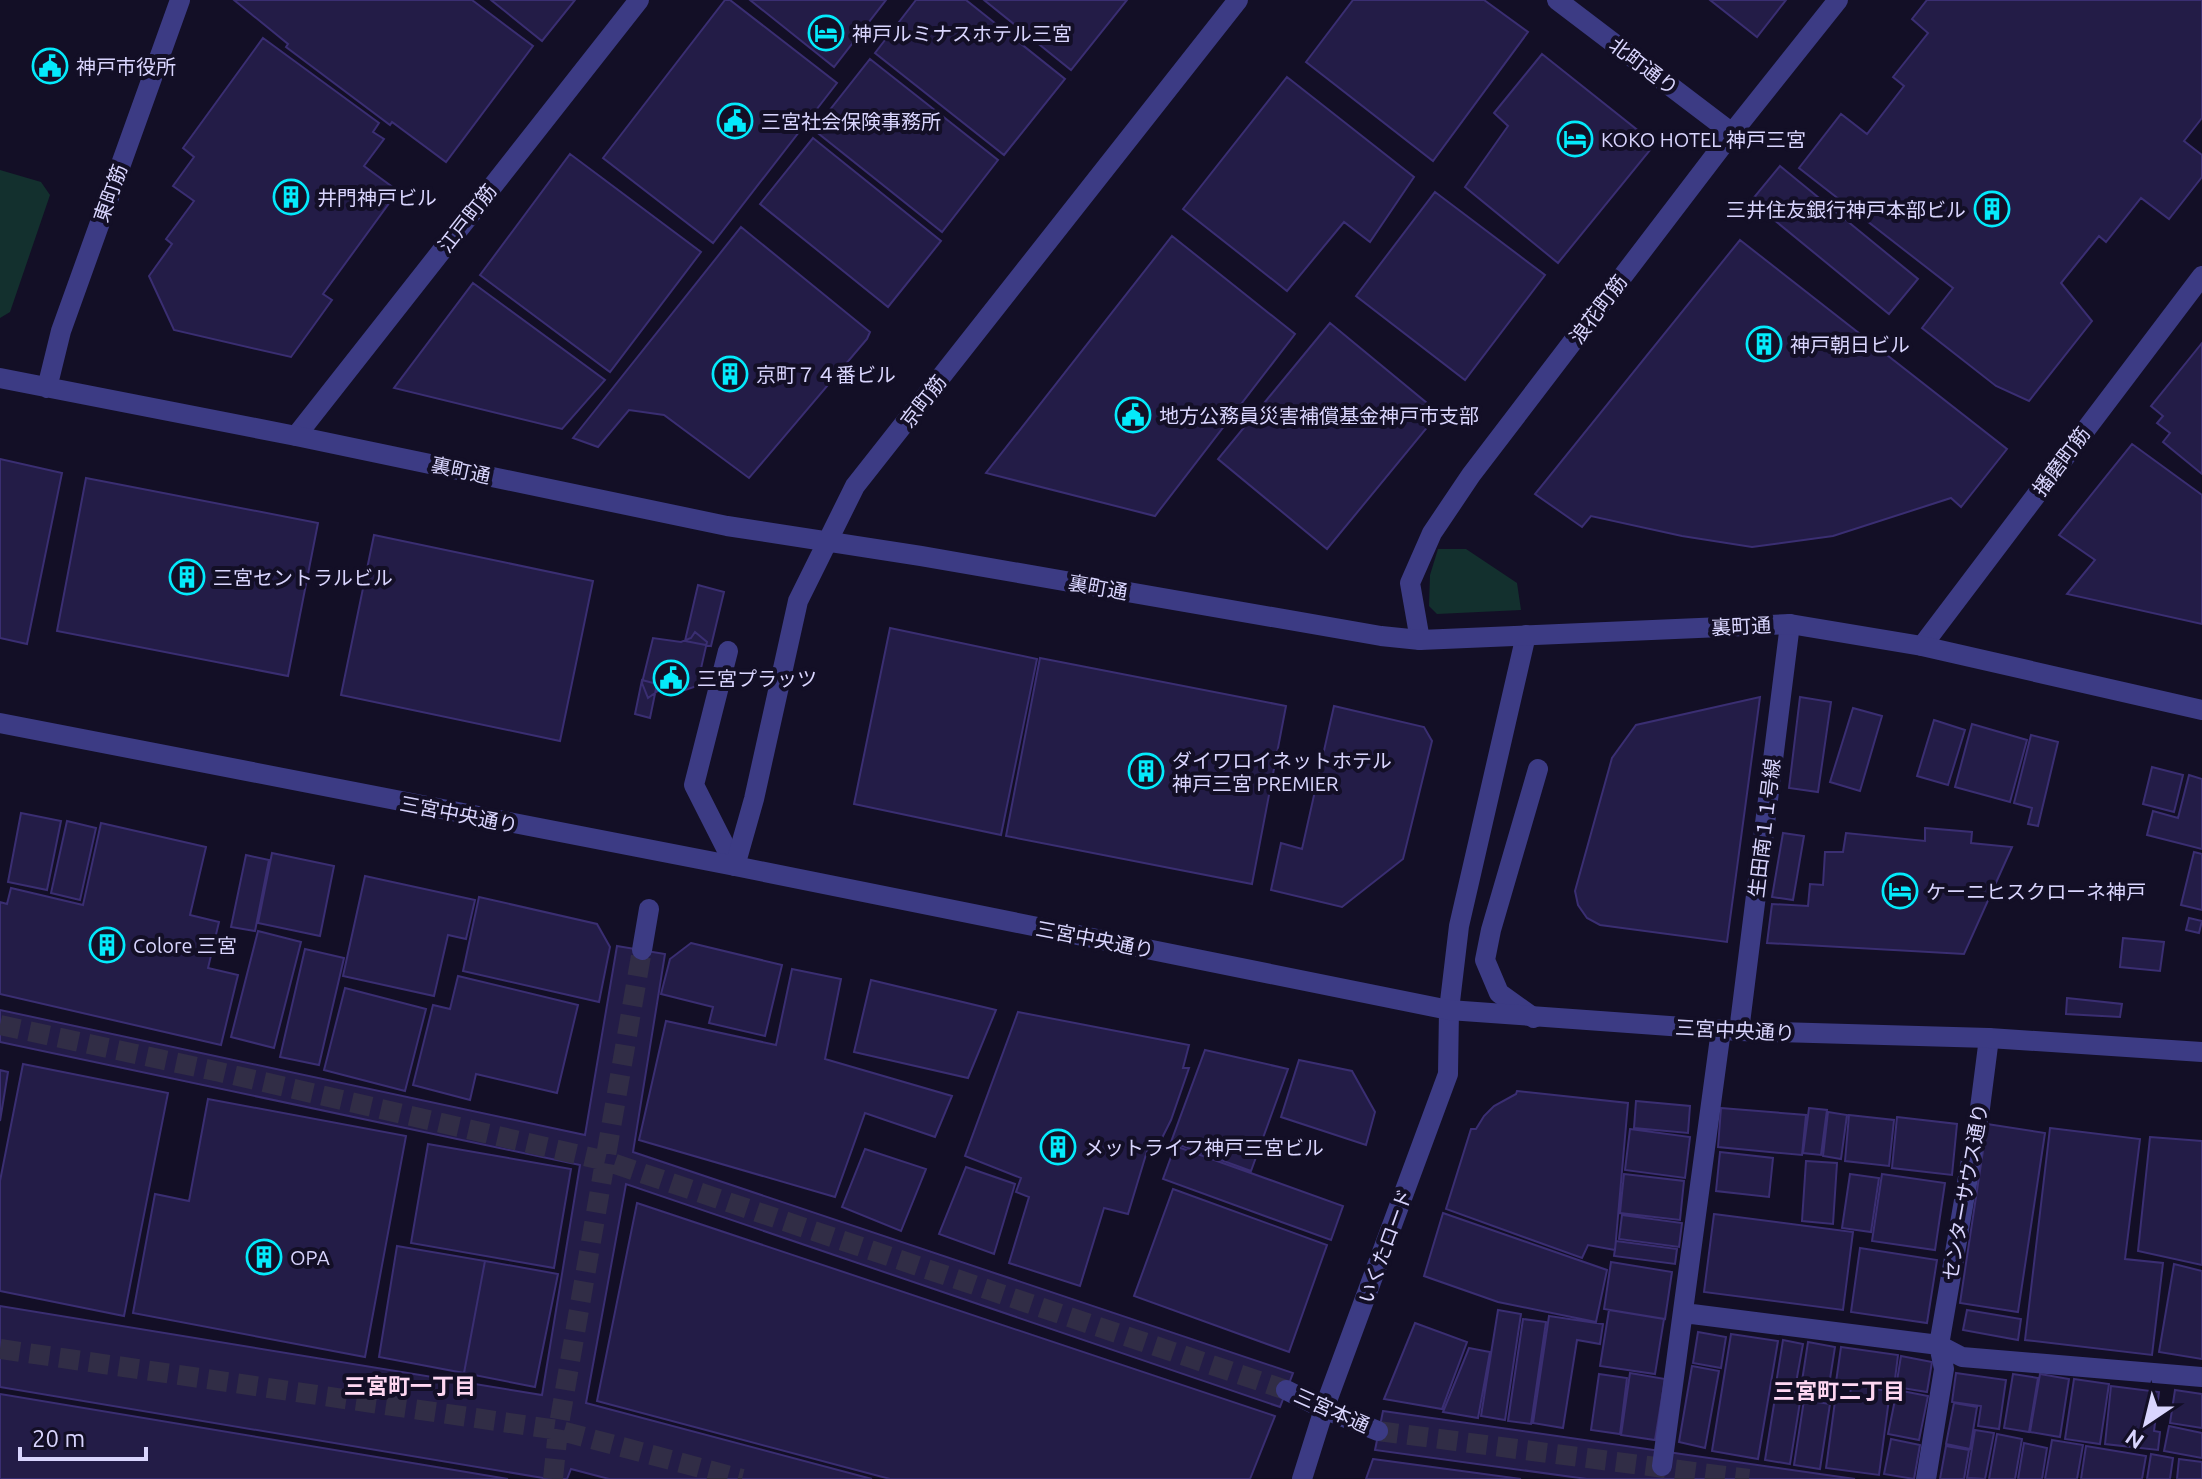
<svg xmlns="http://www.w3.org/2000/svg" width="2202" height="1479" font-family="Ubuntu,'Noto Sans JP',sans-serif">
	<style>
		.green { fill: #13302e }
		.building { fill: #231c47; stroke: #3a2e72; stroke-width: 2 }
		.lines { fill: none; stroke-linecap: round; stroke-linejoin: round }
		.pedestrian-tunnel { stroke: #312d46; stroke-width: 20; stroke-dasharray: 20 10; stroke-linecap: butt }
		.service { stroke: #3c3b84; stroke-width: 20 }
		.pedestrian { stroke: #3c3b84; stroke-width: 20 }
		.minor { stroke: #3c3b84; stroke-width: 20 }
		.tertiary { stroke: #3c3b84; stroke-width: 20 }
		.labels { text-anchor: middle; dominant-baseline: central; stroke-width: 8; stroke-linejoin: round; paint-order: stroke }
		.poi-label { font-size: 20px; fill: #d9d5fe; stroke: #130f26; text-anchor: start }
		.street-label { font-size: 20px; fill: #d9d5fe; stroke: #130f26 }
		.neighbourhood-label { font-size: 22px; font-weight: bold; fill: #fed7f1; stroke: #130f26 }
	</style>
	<rect width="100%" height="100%" fill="#130f26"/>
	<path class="green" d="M0,170L41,182L50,195L10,312L0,318Z
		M1438,549H1466L1517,583L1521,610L1437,614L1429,606L1430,575Z"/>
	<path class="building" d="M234,0H472L533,46L446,162L392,122L390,125L286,47L288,44Z
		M491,0H575L542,41Z
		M725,0H730L837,83L713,243L603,158Z
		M750,0H886L834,67Z
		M916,0H966L1065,79L1004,155L875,53Z
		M984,0H1127L1071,70Z
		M1353,0H1484L1528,32L1433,161L1306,62Z
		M1710,0H1786L1757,37Z
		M1927,0H2202V118L2184,141L2202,155V177L2169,219L2141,198L2106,242L2099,236L2061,283L2092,321L2029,401L1996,386L1922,328L1953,288L1799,168L1841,114L1867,134L1904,86L1893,77L1928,33L1912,19Z
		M263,38L379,123L373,132L384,139L364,166L398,191L323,294L332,300L291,357L174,330L149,276L172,244L166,239L194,201L173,186L194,157L183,148Z
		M1542,54L1655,144L1558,263L1465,187L1508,126L1494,113Z
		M870,59L998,160L942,232L814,130Z
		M1287,77L1414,177L1370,242L1344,222L1287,291L1183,209Z
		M813,138L941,241L888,307L760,204Z
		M570,154L701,252L610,372L480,275Z
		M1780,166L1918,279L1889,314L1751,201Z
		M1435,192L1545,275L1465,380L1356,296Z
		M741,227L870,332L867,339L749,478L664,415L629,410L598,447L573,438Z
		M1172,236L1295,334L1155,516L986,473Z
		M1740,240L2007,449L1961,507L1951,498L1833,536L1752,547L1682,536L1591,516L1582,527L1535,494Z
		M473,283L605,380L562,429L394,388Z
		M1330,323L1439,413L1327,549L1218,459Z
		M2202,343V474L2163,442L2170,433L2157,423L2163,416L2151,406Z
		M2132,444L2202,495V624L2067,594L2095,560L2059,535Z
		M0,459L62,473L27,644L0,638Z
		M86,478L318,523L288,676L57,631Z
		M374,535L593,581L560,741L341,695Z
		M698,585L724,592L711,646L685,641Z
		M890,628L1037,659L1001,835L854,804Z
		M695,632L707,642L697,686L685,690L662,688L648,698L642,683L653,638L681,642L691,638Z
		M1040,658L1286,706L1252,884L1006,836Z
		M642,680L657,684L650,718L635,714Z
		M1760,697L1727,942L1600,925L1587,918L1578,905L1575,891L1612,758L1636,725Z
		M1800,697L1831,702L1818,792L1789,788Z
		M1334,706L1424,727L1432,741L1403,859L1342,907L1271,890L1281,843L1302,849Z
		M1853,708L1882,716L1860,791L1830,782Z
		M1934,720L1965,730L1948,785L1917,776Z
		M1972,724L2027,740L2010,802L1955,787Z
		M2031,735L2058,742L2038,826L2028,824L2032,808L2014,803Z
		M2152,767L2183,775L2174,812L2143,804Z
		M2189,775L2202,779V849L2147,835L2153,811L2178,818Z
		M21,813L61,821L47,890L8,882Z
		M67,821L96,828L80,900L51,893Z
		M101,823L206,847L190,915L219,922L208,968L238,975L221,1045L0,994V902L7,904L11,888L83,905Z
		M1925,828L1972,832L1971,843L2012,847L1964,954L1767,943L1772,904L1808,906L1810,884L1823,885L1825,852H1843L1846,833L1925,841Z
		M1783,833L1804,836L1793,900L1772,897Z
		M2194,852L2202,854V910L2181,905Z
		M272,853L334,866L320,936L258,923Z
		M246,855L269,860L255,931L231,927Z
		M365,876L475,900L466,939L448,935L434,996L343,976Z
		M479,897L597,924L610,947L599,1002L463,971Z
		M2189,918L2202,921L2199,933L2186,930Z
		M258,931L301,942L274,1048L231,1037Z
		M2123,938L2164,942L2160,971L2120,967Z
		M691,943L782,965L765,1036L709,1023L713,1007L661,994L670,959Z
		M617,946L665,954L633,1152L1293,1373L1280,1407L626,1184L586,1403L872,1479H609L571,1469L567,1479H549L0,1387V1306L542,1395L580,1165L0,1042V1010L585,1135Z
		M305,949L344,958L319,1065L280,1057Z
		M792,969L841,979L825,1059L952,1096L935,1137L865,1113L835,1197L639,1140L666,1021L776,1045Z
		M458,976L578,1005L557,1093L476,1074L470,1100L413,1085L433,1005L450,1009Z
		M871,980L996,1010L968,1078L854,1052Z
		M345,988L426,1009L405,1091L324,1070Z
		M2067,998L2122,1004L2120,1017L2066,1014Z
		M1018,1012L1189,1045L1183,1068H1189L1171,1120L1162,1138H1151L1128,1214L1104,1208L1080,1286L1009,1263L1029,1197L1016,1192L1021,1178L965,1156Z
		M1205,1050L1288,1069L1251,1171L1171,1142Z
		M1299,1060L1352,1071L1375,1112L1366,1145L1281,1117Z
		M23,1064L168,1093L124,1316L0,1291V1181Z
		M0,1070L8,1072L0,1121Z
		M1517,1091L1628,1103L1615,1250L1588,1245L1582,1258L1446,1209L1471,1129H1476L1484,1116L1494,1106L1516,1094Z
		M208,1099L406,1136L365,1357L133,1313L155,1194L189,1201Z
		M1636,1101L1690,1106L1688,1133L1634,1128Z
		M1721,1108L1806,1115L1802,1155L1718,1147Z
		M1809,1108L1827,1110L1821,1155L1803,1153Z
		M1828,1112L1847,1115L1841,1159L1823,1156Z
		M1849,1115L1894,1120L1889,1166L1845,1161Z
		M1897,1117L1957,1124L1952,1175L1892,1168Z
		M1987,1124L2045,1133L2018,1312L1960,1303Z
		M2050,1128L2140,1139L2125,1259L2163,1263L2152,1355L2025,1340Z
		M1630,1129L1690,1137L1685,1178L1625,1170Z
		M2150,1137L2202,1141V1265L2138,1251Z
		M428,1144L571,1169L554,1268L411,1243Z
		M1175,1146L1343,1206L1331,1240L1163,1179Z
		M865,1149L926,1169L901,1231L842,1207Z
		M1720,1152L1773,1158L1769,1197L1716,1191Z
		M1806,1161L1837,1163L1833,1224L1802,1221Z
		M966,1167L1015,1184L994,1254L939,1234Z
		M1624,1174L1684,1181L1680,1220L1620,1213Z
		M1850,1174L1879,1178L1871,1232L1842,1228Z
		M1882,1174L1945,1183L1935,1250L1872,1241Z
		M1173,1189L1327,1245L1289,1352L1134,1296Z
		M637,1203L1275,1416L1250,1479H890L597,1401Z
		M1443,1213L1607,1270L1596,1322L1498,1302L1424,1276Z
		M1714,1214L1853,1232L1843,1310L1704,1292Z
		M1622,1215L1682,1223L1679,1247L1619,1239Z
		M1616,1241L1677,1249L1675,1264L1614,1256Z
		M397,1246L485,1261L464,1373L379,1357Z
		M1860,1248L1937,1260L1927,1323L1851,1312Z
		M485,1261L558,1274L535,1387L464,1373Z
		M1611,1262L1672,1272L1665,1319L1604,1309Z
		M2174,1264L2202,1271V1359L2159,1352Z
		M1498,1310L1521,1314L1505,1420L1481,1416Z
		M1609,1310L1664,1319L1655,1374L1600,1366Z
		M1967,1310L2021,1319L2018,1340L1963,1330Z
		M1549,1316L1603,1324L1600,1344L1577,1340L1563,1428L1533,1423Z
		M1523,1319L1546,1322L1531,1424L1508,1421Z
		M1415,1323L1467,1342L1442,1409L1384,1399Z
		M1698,1332L1726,1337L1721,1368L1693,1363Z
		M1731,1334L1778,1341L1758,1459L1712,1451Z
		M1783,1340L1803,1344L1794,1394L1775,1390Z
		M1808,1342L1835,1347L1827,1398L1800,1394Z
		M1841,1347L1898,1355L1894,1387L1860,1381L1859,1386L1836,1382Z
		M1469,1348L1490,1352L1478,1418L1443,1412Z
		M1901,1356L1932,1362L1927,1392L1896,1387Z
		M1692,1366L1719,1371L1705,1448L1679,1442Z
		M1630,1373L1665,1379L1655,1440L1621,1435Z
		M1956,1373L2006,1380L1999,1429L1978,1426L1981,1406L1952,1402Z
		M1599,1374L1627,1378L1620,1434L1591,1430Z
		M2013,1374L2038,1378L2029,1432L2004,1428Z
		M2040,1374L2069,1379L2060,1437L2030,1432Z
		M2074,1379L2109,1384L2100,1444L2065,1439Z
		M1851,1386L1890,1391L1879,1475L1826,1468L1836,1394L1850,1396Z
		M2111,1386L2159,1392L2154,1431L2160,1432L2158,1450L2105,1444Z
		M1897,1390L1928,1396L1919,1440L1888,1434Z
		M2175,1390L2202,1394V1428L2170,1423Z
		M0,1394L508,1479H0Z
		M1775,1398L1800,1402L1790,1464L1765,1460Z
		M1804,1400L1830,1404L1820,1469L1794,1465Z
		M1954,1403L1977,1407L1970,1449L1946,1444Z
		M1383,1411L1855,1479H1587L1375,1450Z
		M2169,1426L2202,1433V1458L2164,1451Z
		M1975,1430L1994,1433L1985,1479L1967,1478Z
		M1997,1434L2022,1439L2015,1479H1989Z
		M1891,1439L1920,1445L1914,1479L1884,1474Z
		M2052,1440L2083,1445L2077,1479H2045Z
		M2024,1443L2047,1448L2042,1479H2018Z
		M1946,1446L1969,1450L1964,1479H1940Z
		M2086,1446L2146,1456L2142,1479H2081Z
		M2151,1454L2173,1458L2170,1479H2147Z
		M1373,1459L1521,1479H1366Z
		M2179,1459L2202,1462V1479H2177Z"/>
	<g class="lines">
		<path class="pedestrian-tunnel" d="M0,1025L220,1072L606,1161L1286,1390
			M0,1349L558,1430L742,1479
			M1378,1431L1749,1479
			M553,1479L558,1430L642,950"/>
		<path class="service" d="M728,651L694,785L735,866
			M1534,1018L1499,993L1485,960L1491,930L1538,769
			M1684,1313L1939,1345L1962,1357L2202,1377
			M1662,1466L1721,1030
			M1926,1479L1944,1369L1939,1345L1980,1108L1989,1038"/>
		<path class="pedestrian" d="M642,950L649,909
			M1286,1390L1324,1409L1378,1431
			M1302,1479L1324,1409L1448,1074L1449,1010"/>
		<path class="minor" d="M1557,0L1732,133
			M296,436L639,0
			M1420,640L1410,583L1432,533L1471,475L1732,133L1838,0
			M1922,646L2202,276
			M1449,1010L1459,926L1526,635
			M1739,1031L1790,624"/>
		<path class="tertiary" d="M0,378L296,436L727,526L921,556L1381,636L1420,640L1790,624L1922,646L2202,710
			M47,388L61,331L180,0
			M0,723L735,866L1449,1010L1739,1031L1989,1038L2202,1052
			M735,866L754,799L798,601L855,486L1238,0"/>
	</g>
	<defs>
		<g id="hotel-ring" transform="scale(1.8)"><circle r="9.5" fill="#130f26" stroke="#04eafb" stroke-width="1.5"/><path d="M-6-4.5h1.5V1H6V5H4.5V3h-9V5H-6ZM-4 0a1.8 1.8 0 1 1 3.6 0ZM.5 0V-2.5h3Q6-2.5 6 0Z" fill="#04eafb"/></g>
		<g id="civic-ring" transform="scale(1.8)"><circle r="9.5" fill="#130f26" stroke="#04eafb" stroke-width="1.5"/><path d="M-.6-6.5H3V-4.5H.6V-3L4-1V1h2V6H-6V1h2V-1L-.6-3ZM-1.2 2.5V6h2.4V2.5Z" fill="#04eafb"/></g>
		<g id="building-ring" transform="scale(1.8)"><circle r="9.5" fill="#130f26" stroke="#04eafb" stroke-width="1.5"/><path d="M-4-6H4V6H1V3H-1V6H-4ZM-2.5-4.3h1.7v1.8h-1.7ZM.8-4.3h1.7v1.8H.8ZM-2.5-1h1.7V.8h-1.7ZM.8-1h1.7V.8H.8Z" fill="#04eafb"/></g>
	</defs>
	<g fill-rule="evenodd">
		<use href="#hotel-ring" x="826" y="33"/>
		<use href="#civic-ring" x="50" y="66"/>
		<use href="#civic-ring" x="735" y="121"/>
		<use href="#hotel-ring" x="1575" y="139"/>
		<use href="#building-ring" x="291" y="197"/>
		<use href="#building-ring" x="1992" y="209"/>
		<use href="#building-ring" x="1764" y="344"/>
		<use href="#building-ring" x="730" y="374"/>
		<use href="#civic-ring" x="1133" y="415"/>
		<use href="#building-ring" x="187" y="577"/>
		<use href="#civic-ring" x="671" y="678"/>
		<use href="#building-ring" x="1146" y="771"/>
		<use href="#hotel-ring" x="1900" y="891"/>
		<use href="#building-ring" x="107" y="945"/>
		<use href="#building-ring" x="1058" y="1147"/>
		<use href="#building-ring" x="264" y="1257"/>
	</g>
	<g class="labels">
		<g class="poi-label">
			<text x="852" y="33">神戸ルミナスホテル三宮</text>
			<text x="76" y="66">神戸市役所</text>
			<text x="761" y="121">三宮社会保険事務所</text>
			<text x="1601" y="139">KOKO HOTEL 神戸三宮</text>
			<text x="317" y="197">井門神戸ビル</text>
			<text x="1966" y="209" text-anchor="end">三井住友銀行神戸本部ビル</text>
			<text x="1790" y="344">神戸朝日ビル</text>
			<text x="756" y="374">京町７４番ビル</text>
			<text x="1159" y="415">地方公務員災害補償基金神戸市支部</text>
			<text x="213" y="577">三宮セントラルビル</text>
			<text x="697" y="678">三宮プラッツ</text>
			<text x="1172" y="760">ダイワロイネットホテル<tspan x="1172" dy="23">神戸三宮 PREMIER</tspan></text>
			<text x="1926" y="891">ケーニヒスクローネ神戸</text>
			<text x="133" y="945">Colore 三宮</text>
			<text x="1084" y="1147">メットライフ神戸三宮ビル</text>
			<text x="290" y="1257">OPA</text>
		</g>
		<g class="street-label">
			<text transform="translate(1644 66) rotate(37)">北町通り</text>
			<text transform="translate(110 193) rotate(-70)">東町筋</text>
			<text transform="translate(467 218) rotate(-52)">江戸町筋</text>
			<text transform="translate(1598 309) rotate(-53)">浪花町筋</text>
			<text transform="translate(923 401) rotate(-52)">京町筋</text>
			<text transform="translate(2061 461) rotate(-53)">播磨町筋</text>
			<text transform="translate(461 470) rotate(12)">裏町通</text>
			<text transform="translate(1098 587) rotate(10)">裏町通</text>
			<text transform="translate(1741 626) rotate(-3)">裏町通</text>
			<text transform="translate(459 814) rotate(11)">三宮中央通り</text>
			<text transform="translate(1764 828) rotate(-83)">生田南１１号線</text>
			<text transform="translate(1095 939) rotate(11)">三宮中央通り</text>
			<text transform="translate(1735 1030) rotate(3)">三宮中央通り</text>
			<text transform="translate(1965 1192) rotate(-80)">センターサウス通り</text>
			<text transform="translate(1385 1246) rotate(-70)">いくたロード</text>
			<text transform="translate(1332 1410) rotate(24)">三宮本通</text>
		</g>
		<g class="neighbourhood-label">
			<text x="410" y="1385">三宮町一丁目</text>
			<text x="1839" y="1390">三宮町二丁目</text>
		</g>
	</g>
	<g transform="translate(2146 1423) rotate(215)" stroke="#130f26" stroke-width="6" paint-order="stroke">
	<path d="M0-6L14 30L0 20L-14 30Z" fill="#d9d5fe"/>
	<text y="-12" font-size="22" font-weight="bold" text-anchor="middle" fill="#d9d5fe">N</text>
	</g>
	<path d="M20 1447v12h126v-12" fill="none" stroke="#d9d5fe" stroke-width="4"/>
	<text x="32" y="1447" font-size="24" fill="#d9d5fe" stroke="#130f26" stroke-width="6" paint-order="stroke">20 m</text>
</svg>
